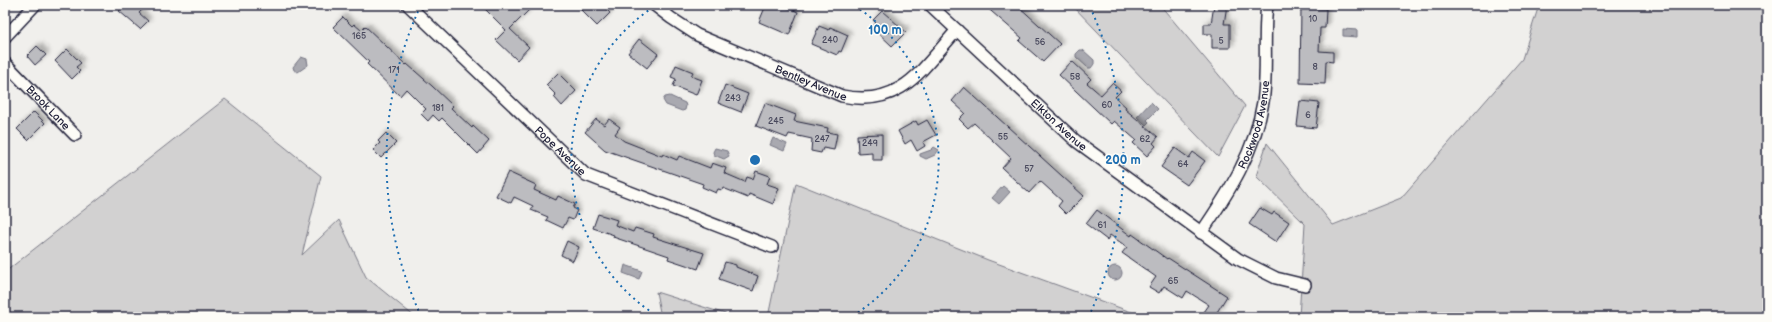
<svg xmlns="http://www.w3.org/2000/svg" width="1772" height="322" font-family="'Balsamiq Sans',sans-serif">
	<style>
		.green { fill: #d2d1d1; stroke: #7a7a86 }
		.water { fill: #a9a9b0; stroke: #737381 }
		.building { fill: #bcbcc0; stroke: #22223b; filter: url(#shadow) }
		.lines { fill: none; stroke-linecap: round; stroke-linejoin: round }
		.street-casing { stroke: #22223b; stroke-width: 14 }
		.street { stroke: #fdfcf7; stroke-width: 11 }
		.ring { fill: none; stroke: #1f6fb2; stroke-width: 2; stroke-dasharray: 2 4 }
		.labels { text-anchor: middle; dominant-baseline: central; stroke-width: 3; stroke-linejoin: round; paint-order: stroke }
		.number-label { font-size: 9px; fill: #48485c }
		.street-label { font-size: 11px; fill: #22223b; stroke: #fdfcf7 }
		.centre { fill: #1f6fb2; stroke: #fdfcf7; stroke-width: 2 }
		.ring-label { font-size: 12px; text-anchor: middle; font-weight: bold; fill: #1f6fb2; stroke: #fdfcf7; stroke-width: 3; stroke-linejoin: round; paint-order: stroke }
	</style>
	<defs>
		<filter id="shadow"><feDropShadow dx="3.5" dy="-3.5" stdDeviation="2" flood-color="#0004"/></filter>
	</defs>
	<rect width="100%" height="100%" fill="#f0efec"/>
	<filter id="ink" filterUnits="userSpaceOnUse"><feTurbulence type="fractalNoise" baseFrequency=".025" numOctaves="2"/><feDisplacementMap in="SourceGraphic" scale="8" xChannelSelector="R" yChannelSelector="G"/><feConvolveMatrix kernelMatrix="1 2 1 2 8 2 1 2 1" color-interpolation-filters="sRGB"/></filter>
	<g filter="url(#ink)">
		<path class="green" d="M1072,5H1160L1245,106L1218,157Z
			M1539,5H1767V317H1299L1305,224L1256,176L1267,143L1333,225L1401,198L1522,59Z
			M225,99L321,176L302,255L339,220L366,277L415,317H5V272Z
			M796,183L988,260L1145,317H768Z
			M656,292L735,317H661Z"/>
		<path class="water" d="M1343,29L1357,30V37L1343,36Z
			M1080,50H1083L1094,60V64L1091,68H1088L1076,57V54Z
			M301,57L307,59L308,65L298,72L294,70L293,67Z
			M670,96L685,103L686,106L685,110L682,111L666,105L663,100L665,97Z
			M1151,102L1158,109L1147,120L1149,122L1146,125L1137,117Z
			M773,138L787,144L784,151L770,145Z
			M934,147L939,150L935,155L926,159L920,156V154L931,150Z
			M715,148L727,151L729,156L724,159L714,155L713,152Z
			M1003,186L1010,192L999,204L992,198Z
			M625,265L642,271L639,279L623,273Z
			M1108 273a7 7 0 1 1 14 0a7 7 0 1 1-14 0Z"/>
		<path class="building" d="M124,5H138L143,9L139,13L148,21L140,29L119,11Z
			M481,5H524L529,10L510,29L529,47L517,60L496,40L506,30Z
			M586,5H602L610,13L597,26L581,10Z
			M766,5H781L798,12L789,35L759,22Z
			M984,5H1017L1060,44L1043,62L1019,41L1022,38Z
			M1214,5H1227L1224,24H1230V48H1212V34H1204V24H1211Z
			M1301,8L1326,9L1325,28H1320L1319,51L1333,52V62L1326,61L1325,84L1300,83Z
			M882,11L906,32L892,46L872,27L876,23L873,20Z
			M343,17L352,26L354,24L361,30L365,26L406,65L407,64L432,86L453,106L451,108L472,128L473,126L489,141L478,154L442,118L439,121L433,115L428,121L421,114L426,109L406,89L400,96L367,64L369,62L333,27Z
			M819,26L829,30L830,27L848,35L841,52L839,51L837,55L811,44Z
			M639,39L658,54L647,68L628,53Z
			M37,46L46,55L35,65L27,56Z
			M67,49L81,63L76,67L80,71L72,79L55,61Z
			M1072,61L1091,79L1087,83L1101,95L1112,83L1121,91L1115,97L1126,107L1125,109L1158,137L1153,143L1156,146L1147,156L1133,143L1136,140L1114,121L1111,124L1059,75Z
			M676,65L693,72L691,76L702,80L696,95L673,86L676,79L671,77Z
			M558,73L576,91L562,106L554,97L556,95L546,85Z
			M725,85L748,94L741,112L718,103Z
			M964,87L1084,196L1066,214L1058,206L1062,201L1040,181L1029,193L1002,168L1011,158L974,123L968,128L959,119L965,113L952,101Z
			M1300,101L1319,103L1316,128L1297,126Z
			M765,103L796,115L794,121L828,128L827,132L837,134L834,150L823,148L821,153L811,151L812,139L789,134L787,138L756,126Z
			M34,112L45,123L28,140L17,129Z
			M596,119L604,125L609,119L620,127L615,134L624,141L662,156L663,154L677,160L679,156L710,168L712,163L726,168L724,173L745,182L747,177L753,179L756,171L770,176L767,184L779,188L773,204L749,194L748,198L723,188L722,190L718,189L716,193L702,187L703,184L605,150L585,132Z
			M927,120L936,135L923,142L925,146L917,151L911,140L905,144L898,131L916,121L918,125Z
			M386,133L396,143L381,158L373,150L380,143L378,141Z
			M882,134V160H872V152L858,153L857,135Z
			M1175,148L1189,158L1193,152L1205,161L1187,185L1161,167Z
			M508,172L536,185L534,190L556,200L558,196L575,204L573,208L577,210L573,220L568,218L563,228L546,220L548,217L531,210L533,206L514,197L511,203L496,196Z
			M1260,208L1272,215L1274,212L1289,222L1276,242L1249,224Z
			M1097,210L1131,236L1132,234L1167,259L1168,258L1227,296L1214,317L1204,312L1209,305L1187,291L1183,298L1164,286L1159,293L1149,287L1156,277L1122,253L1127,247L1110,235L1107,240L1086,224Z
			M598,214L617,220L615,225L633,232L635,228L654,234L653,237L704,253L698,269L668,259L669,256L613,237L614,235L593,228Z
			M567,241L579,247L573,261L561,255Z
			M725,262L736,265V267L758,276L753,291L719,279Z"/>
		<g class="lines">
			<g class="street-casing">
				<g id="street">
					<path id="s1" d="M408,5L586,175L772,247"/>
					<path id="s2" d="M654,5L671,18L697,35L842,96C901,108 922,69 957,30"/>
					<path id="s3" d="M930,5L1076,141L1238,259L1276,278L1305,285"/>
					<path d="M5,37L35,5"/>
					<path id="s4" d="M5,63L75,135"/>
					<path id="s5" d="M1201,233C1229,192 1255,152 1263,102C1268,70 1263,37 1267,5"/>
				</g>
			</g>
			<use href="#street" class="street"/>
		</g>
	</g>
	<g class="ring">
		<path d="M659 317A184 184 0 0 1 655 6M855 6A184 184 0 0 1 851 317"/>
		<path d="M421 316A368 368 0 0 1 420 7M1090 7A368 368 0 0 1 1089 316"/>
	</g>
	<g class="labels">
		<g class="number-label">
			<text x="1313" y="19">10</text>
			<text x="359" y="36">165</text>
			<text x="830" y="40">240</text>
			<text x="1221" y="41">5</text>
			<text x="1040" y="42">56</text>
			<text x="1315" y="67">8</text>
			<text x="394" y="70">171</text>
			<text x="1075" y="77">58</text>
			<text x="733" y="98">243</text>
			<text x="1107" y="105">60</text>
			<text x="438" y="108">181</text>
			<text x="1308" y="115">6</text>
			<text x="776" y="121">245</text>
			<text x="1003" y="137">55</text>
			<text x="822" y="139">247</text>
			<text x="1145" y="139">62</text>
			<text x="870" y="143">249</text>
			<text x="1183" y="164">64</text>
			<text x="1029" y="169">57</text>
			<text x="1102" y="225">61</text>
			<text x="1173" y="281">65</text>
		</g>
		<g class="street-label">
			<text stroke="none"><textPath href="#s2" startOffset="176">Bentley Avenue</textPath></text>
			<text stroke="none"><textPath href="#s4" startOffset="62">Brook Lane</textPath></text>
			<text stroke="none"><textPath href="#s3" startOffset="176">Elkton Avenue</textPath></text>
			<text stroke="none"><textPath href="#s5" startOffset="122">Rockwood Avenue</textPath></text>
			<text stroke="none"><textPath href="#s1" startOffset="211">Pope Avenue</textPath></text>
		</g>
	</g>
	<circle cx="755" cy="160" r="6" class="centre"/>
	<g class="ring-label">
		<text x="885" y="34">100 m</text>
		<text x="1123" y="164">200 m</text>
	</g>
	<rect width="1772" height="322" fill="none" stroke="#fdfcf7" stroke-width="20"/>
	<rect x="10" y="10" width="1752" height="302" fill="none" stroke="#22223b" stroke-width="1.5" filter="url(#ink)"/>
</svg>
